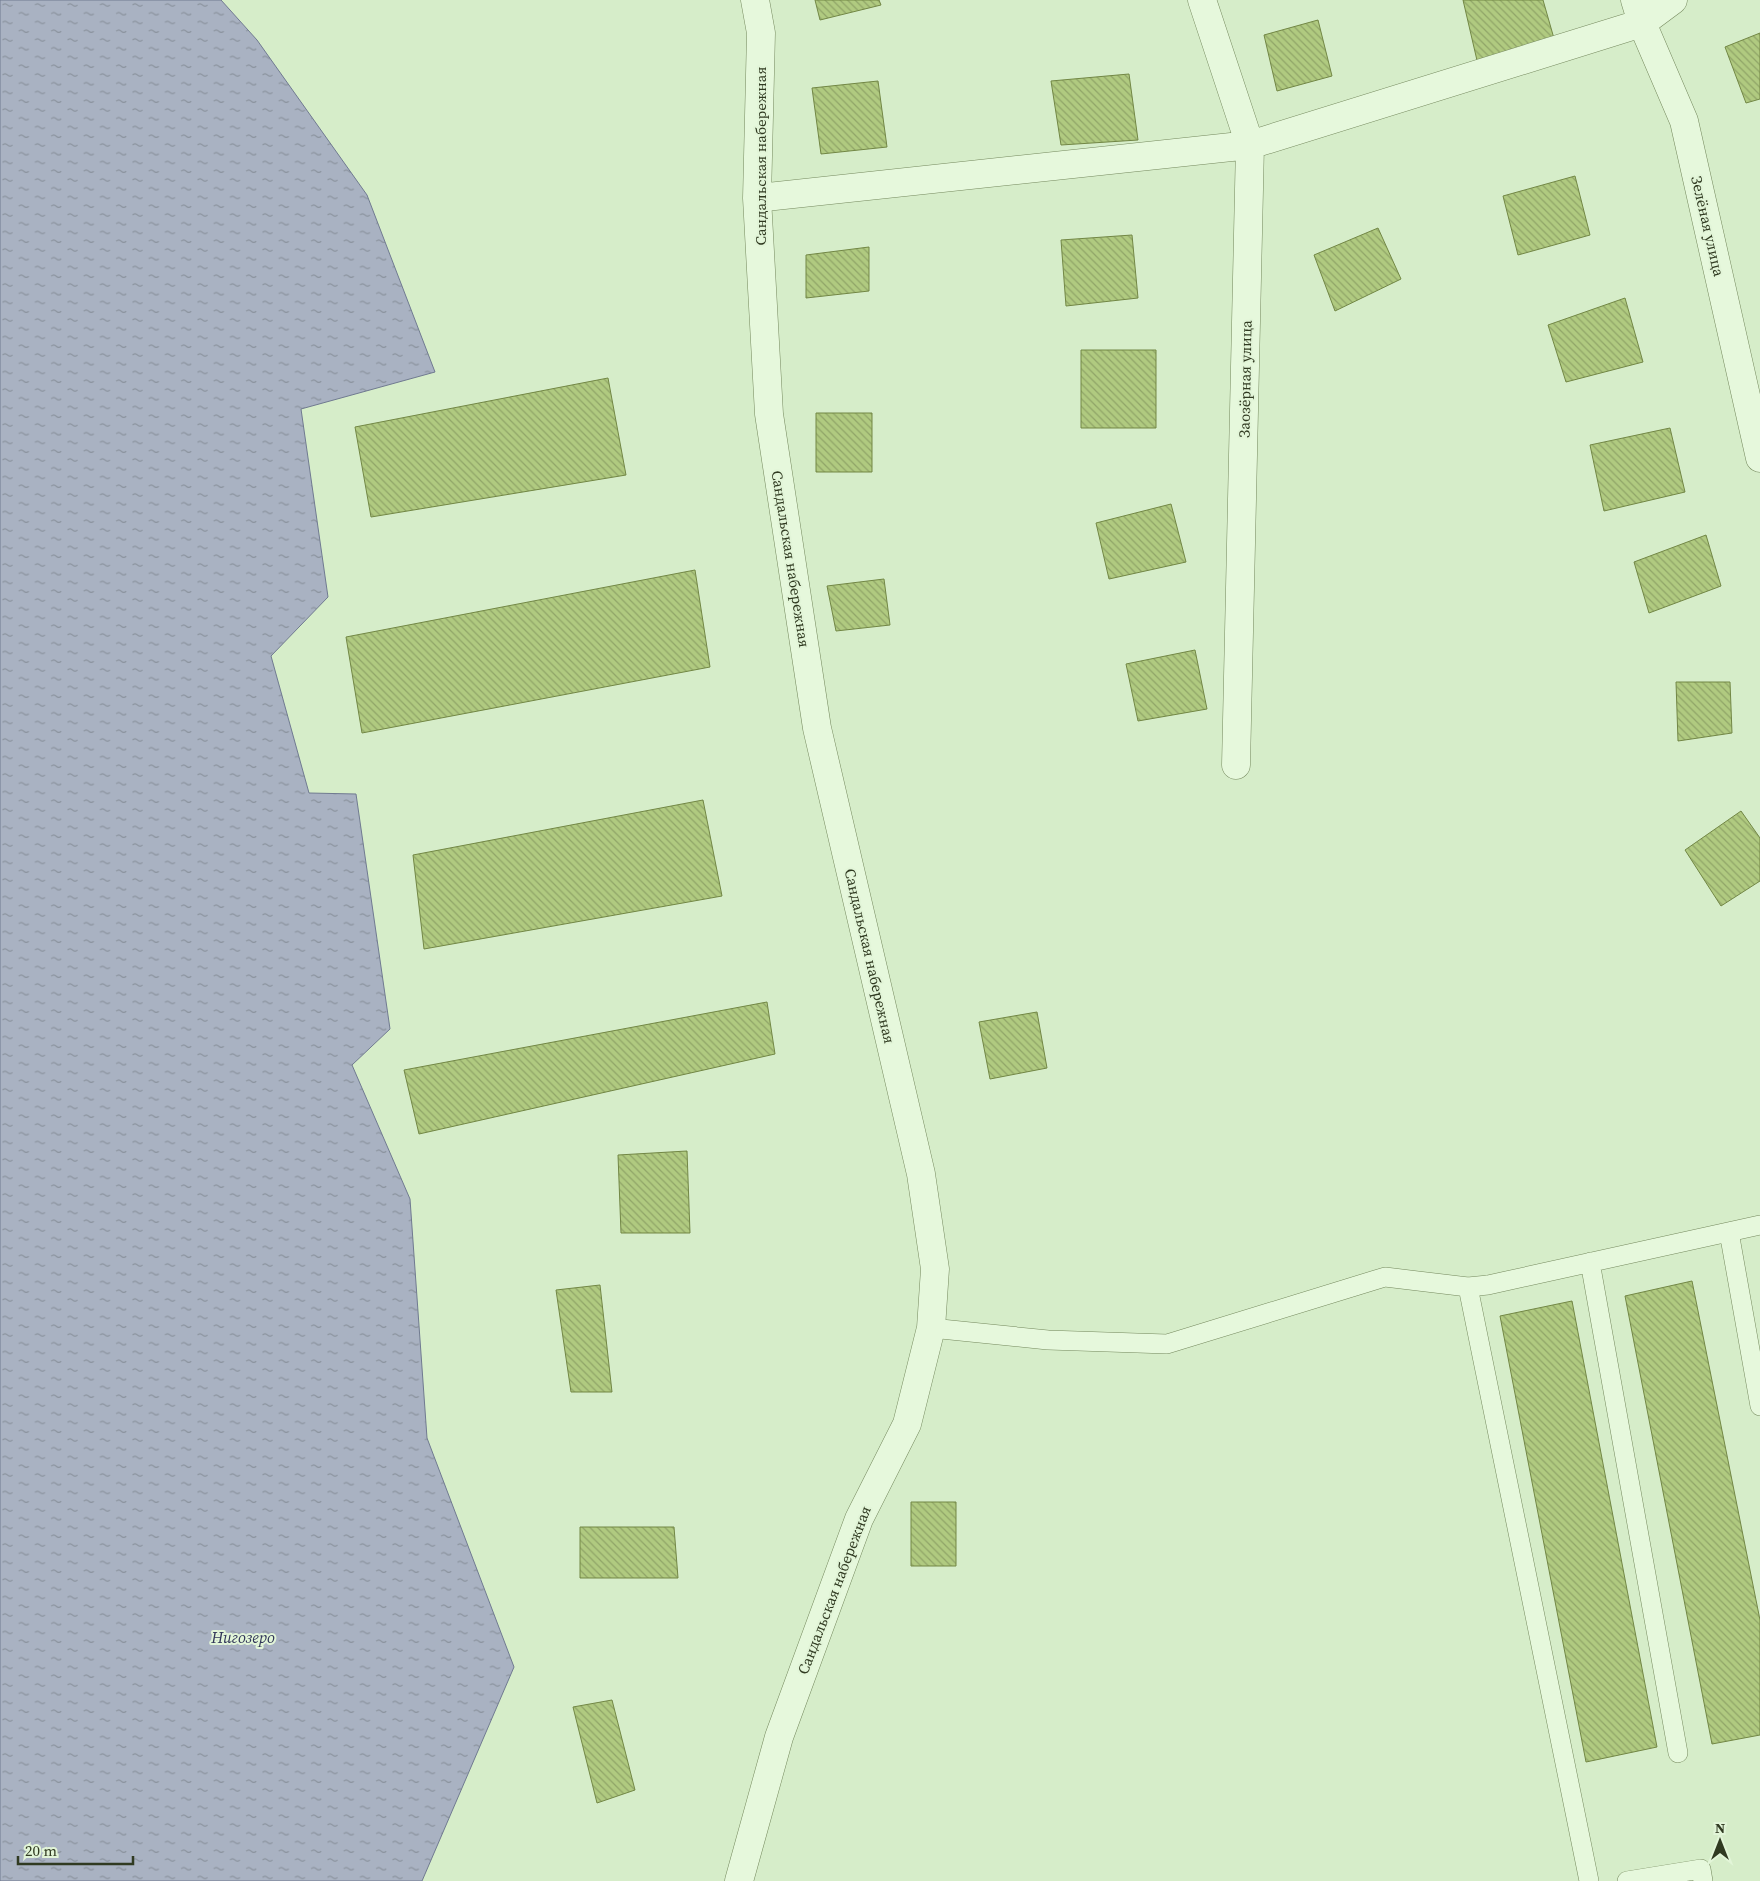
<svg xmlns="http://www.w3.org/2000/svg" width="1760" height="1881" font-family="'Source Serif 4',serif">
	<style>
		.water { fill: url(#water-ripples); stroke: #707a90 }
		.building { fill: url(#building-back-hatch); stroke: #728745 }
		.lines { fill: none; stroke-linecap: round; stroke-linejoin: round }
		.service-casing { stroke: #75895e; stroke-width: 20 }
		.minor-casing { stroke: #75895e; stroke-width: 29 }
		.service { stroke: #e6f8dc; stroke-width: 19 }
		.minor { stroke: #e6f8dc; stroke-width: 28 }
		.labels { text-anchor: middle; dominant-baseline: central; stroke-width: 4; stroke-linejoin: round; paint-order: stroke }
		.street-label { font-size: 15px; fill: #303a21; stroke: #e2f5d8 }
		.water-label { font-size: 16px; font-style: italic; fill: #313659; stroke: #e2f5d8 }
	</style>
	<defs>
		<pattern id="water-ripples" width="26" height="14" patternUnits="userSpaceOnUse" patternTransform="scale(1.25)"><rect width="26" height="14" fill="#a9b2c2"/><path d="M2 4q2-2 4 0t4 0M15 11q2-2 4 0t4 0" fill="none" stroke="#8a929d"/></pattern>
		<pattern id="building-back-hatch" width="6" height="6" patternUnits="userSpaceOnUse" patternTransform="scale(1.25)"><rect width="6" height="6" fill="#b0ca80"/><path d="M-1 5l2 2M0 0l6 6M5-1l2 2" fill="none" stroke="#90a568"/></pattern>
	</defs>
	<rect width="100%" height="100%" fill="#d6edc9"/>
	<path class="water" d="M0,0H221L257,40L367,195L435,372L301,409L328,597L271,656L309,793L356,794L390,1029L352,1065L410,1199L427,1438L514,1667L422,1881H0Z"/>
	<path class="building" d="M815,0H879L881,5L820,20Z
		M1463,0H1543L1557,49L1479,69Z
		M1318,20L1332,76L1277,91L1264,35Z
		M1760,33V99L1746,103L1725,47Z
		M1129,74L1138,140L1061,145L1051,81Z
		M878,81L887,147L821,154L812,88Z
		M1575,176L1590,235L1518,255L1503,196Z
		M1378,228L1401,279L1335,311L1314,255Z
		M1132,235L1138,298L1066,306L1061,240Z
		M869,247V291L806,298V255Z
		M1625,298L1643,362L1566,382L1548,325Z
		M1081,350H1156V428H1081Z
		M608,378L626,475L371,517L355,427Z
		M816,413H872V472H816Z
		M1670,428L1685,492L1604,511L1590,445Z
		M1171,504L1186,562L1109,579L1096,523Z
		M1706,535L1721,586L1649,613L1634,562Z
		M695,570L710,667L362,733L346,637Z
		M884,579L890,625L836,631L827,586Z
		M1195,650L1207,709L1138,721L1126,664Z
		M1676,682H1730L1732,733L1678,741Z
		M703,800L722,896L424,949L413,855Z
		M1741,811L1760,838V881L1721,906L1685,850Z
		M767,1002L775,1054L419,1134L404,1070Z
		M1037,1012L1047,1068L990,1079L979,1022Z
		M687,1151L690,1233H621L618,1155Z
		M1692,1281L1760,1620V1735L1712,1744L1625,1296Z
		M600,1285L612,1392H571L556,1290Z
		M1572,1301L1657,1747L1586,1762L1500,1316Z
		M911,1502H956V1566H911Z
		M580,1527H674L678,1578H580Z
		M612,1700L635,1790L597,1803L573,1707Z"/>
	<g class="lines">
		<g class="service-casing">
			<path id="service" d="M1729,1232L1760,1406
				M1590,1262L1678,1753
				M1468,1287L1589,1881
				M931,1328L1048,1340L1167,1344L1385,1277L1468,1287L1488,1285L1760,1225
				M1627,1881L1701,1869L1703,1881"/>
		</g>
		<g class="minor-casing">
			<path id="minor" d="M1202,0L1250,145L1236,765
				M1635,0L1642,23L1684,121L1760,458
				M757,198L1250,145L1642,23L1673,0
				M739,1881L779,1737L859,1519L907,1424L931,1328L935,1269L921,1174L817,728L769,414L757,198L761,33L755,0"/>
		</g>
		<use href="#service" class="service"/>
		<use href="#minor" class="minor"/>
	</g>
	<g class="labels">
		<g class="street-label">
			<text transform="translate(760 156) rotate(-90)">Сандальская набережная</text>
			<text transform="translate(1708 226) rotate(77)">Зелёная улица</text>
			<text transform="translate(1245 379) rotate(-89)">Заозёрная улица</text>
			<text transform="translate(791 559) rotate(81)">Сандальская набережная</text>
			<text transform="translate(870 956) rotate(77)">Сандальская набережная</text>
			<text transform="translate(834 1590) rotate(-69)">Сандальская набережная</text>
		</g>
		<g class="water-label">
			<text x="243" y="1637">Нигозеро</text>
		</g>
	</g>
	<g transform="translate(1720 1841)" stroke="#e2f5d8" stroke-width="4" paint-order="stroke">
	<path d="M0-4L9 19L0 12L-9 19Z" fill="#303a21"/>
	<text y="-8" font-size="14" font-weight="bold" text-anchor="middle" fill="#303a21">N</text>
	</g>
	<path d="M18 1856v8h115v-8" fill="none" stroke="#303a21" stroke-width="2.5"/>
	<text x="25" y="1856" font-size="15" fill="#303a21" stroke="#e2f5d8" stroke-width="4" paint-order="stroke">20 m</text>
</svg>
